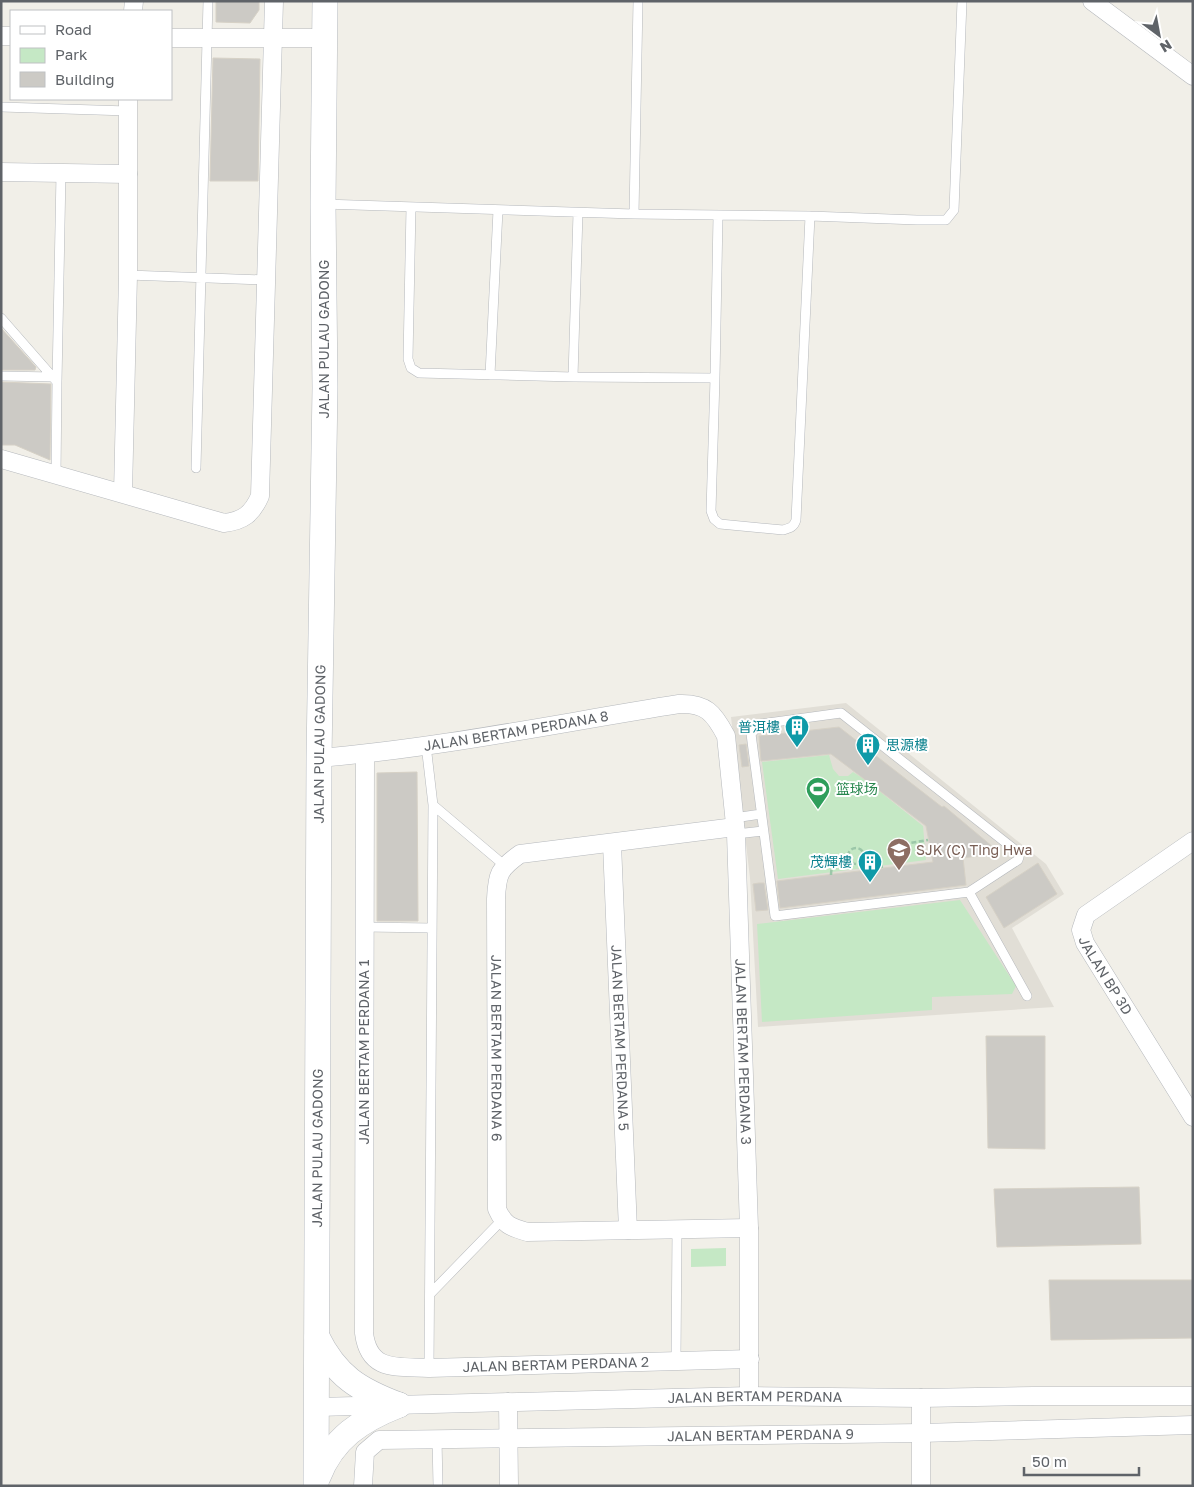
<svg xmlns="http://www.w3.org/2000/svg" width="1194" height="1487" viewBox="0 0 1194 1487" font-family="'Golos Text','Noto Sans SC',sans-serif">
  <rect width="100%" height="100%" fill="#f1efe8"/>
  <path fill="#e1ded6" d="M846,703L1046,864L1064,894L1012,928L1054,1007L758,1027L750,878L731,717Z"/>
  <path fill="#c5e8c5" d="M829,755L833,769L839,776H848L853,772L864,779L923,826L926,860L778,879L762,762Z
    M960,900L1016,986L1012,994L932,997V1010L762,1022L757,924Z
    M726,1248V1266L691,1267V1249Z"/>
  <path fill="#cccac5" stroke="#d6d1c6" d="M216,1H259V10L250,23L216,22Z
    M213,58L260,59L258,181H210Z
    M1,328L36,367L35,370H1Z
    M1,382L51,384L50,460L15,445H1Z
    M839,727L942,807L944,806L993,847L992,854L963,858L966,885L780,908L777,881L933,862L926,826L831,754L761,761L759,736Z
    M746,744L749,766L742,767L739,745Z
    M417,772L418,921H377V773Z
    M1038,863L1057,894L1004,928L986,897Z
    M759,883H764L768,910L756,911L753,884Z
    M986,1036H1045V1149L988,1148Z
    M1139,1187L1141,1244L997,1247L994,1189Z
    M1049,1280H1193V1338L1051,1340Z"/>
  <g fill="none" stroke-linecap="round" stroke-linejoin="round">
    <defs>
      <path id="lane" d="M1,107L128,111
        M323,204L634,214L810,216L917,220H946L954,210L962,1
        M411,207L408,359L411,368L419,373L573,377L715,378
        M634,214L638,1
        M718,216L715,378L711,511L714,519L720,524L783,530C790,528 794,527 796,520L810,216
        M128,275L266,280
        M1,318L57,382L56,475
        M490,375L498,210
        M1,376L54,377
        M573,377L578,213
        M57,382L61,173
        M196,468L208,1
        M841,713L1019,853V857L1018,860L969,892L775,916L751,734L760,724Z
        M426,745L433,805L429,1368
        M433,805L504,865
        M734,818L761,814
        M736,834L763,831
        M969,892L1027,996
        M365,927L432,928
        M430,1294L502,1220
        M676,1361L677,1229
        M437,1439L438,1486"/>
      <g id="street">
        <path d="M1092,1L1193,76"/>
        <path d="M133,11L134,1"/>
        <path d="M1,36H11"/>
        <path d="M171,38H325"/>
        <path d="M1,172L128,174"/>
        <path d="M1,459L224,523C243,521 252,514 260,496L274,1"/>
        <path d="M123,493L128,275V99"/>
        <path id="s1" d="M365,754L364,1333C369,1373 398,1366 429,1368L750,1359"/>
        <path id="s2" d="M319,758C439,748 559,723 679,704C706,703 714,713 726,736L736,834L749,1228V1396"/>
        <path id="s3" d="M735,827L520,854C499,869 497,874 496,899L497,1209C504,1225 510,1227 527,1232L749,1228"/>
        <path id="s4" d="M1193,841L1086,915L1081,930L1085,943L1193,1117"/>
        <path id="s5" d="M612,844L628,1230"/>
        <path d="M921,1398V1486"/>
        <path d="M508,1402L509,1486"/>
        <path id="s6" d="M317,1407L749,1396L921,1398L1034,1396H1193"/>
        <path id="s7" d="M363,1486L365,1452L379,1440L921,1433L1193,1425"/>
      </g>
      <g id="secondary">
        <path d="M317,1337C336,1376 359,1390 399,1405"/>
        <path d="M318,1477C333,1438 361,1420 399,1405"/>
        <path id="s8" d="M316,1486L319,758L325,388L323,204L325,1"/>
      </g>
    </defs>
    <use href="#lane" stroke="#b5b8bc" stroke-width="10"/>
    <use href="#street" stroke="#b5b8bc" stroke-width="19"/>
    <use href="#secondary" stroke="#b6babf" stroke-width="26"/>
    <path stroke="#9cc7a9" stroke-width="2.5" stroke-dasharray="5 2.5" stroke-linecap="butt" d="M904,844L928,840
      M848 856a8 8 0 1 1 16 0a8 8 0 1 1-16 0Z
      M864,854L875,856L881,864L882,868
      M831,875C831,863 837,858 848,855"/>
    <use href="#lane" stroke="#fff" stroke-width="9"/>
    <use href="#street" stroke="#fff" stroke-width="18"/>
    <use href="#secondary" stroke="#fff" stroke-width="25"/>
  </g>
  <defs>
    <symbol id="building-pin" viewBox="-11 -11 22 30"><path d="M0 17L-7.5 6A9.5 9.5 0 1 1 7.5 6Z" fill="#0f9aa8" stroke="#fff"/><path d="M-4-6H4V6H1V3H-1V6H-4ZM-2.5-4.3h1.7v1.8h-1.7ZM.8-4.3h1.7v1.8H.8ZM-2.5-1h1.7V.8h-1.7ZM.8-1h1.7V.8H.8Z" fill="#fff"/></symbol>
    <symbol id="stadium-pin" viewBox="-11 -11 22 30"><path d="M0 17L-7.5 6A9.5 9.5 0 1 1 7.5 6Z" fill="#2e9e5b" stroke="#fff"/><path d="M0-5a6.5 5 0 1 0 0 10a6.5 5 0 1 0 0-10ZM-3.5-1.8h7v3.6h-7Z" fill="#fff"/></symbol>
    <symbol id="school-pin" viewBox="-11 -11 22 30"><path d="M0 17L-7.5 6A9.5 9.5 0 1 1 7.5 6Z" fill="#8d6e63" stroke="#fff"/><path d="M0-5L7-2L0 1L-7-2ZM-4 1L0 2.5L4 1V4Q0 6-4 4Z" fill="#fff"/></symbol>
  </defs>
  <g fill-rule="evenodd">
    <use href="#building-pin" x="783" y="713" width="28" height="38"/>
    <use href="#building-pin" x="854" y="731" width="28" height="38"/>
    <use href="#stadium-pin" x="804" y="775" width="28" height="38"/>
    <use href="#school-pin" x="885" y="836" width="28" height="38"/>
    <use href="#building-pin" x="856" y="848" width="28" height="38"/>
  </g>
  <g text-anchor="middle" stroke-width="4" stroke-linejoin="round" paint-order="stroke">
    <g font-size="14" fill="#5f6368" stroke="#fff">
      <text transform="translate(324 339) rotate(-90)" y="5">JALAN PULAU GADONG</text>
      <text dy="5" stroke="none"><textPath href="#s2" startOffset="199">JALAN BERTAM PERDANA 8</textPath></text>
      <text dy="5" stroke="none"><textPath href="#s8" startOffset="742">JALAN PULAU GADONG</textPath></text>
      <text dy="5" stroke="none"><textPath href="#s4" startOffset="198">JALAN BP 3D</textPath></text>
      <text dy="5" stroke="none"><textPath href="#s5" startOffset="194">JALAN BERTAM PERDANA 5</textPath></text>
      <text dy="5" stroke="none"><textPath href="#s3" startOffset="420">JALAN BERTAM PERDANA 6</textPath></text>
      <text transform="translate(364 1052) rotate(-90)" y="5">JALAN BERTAM PERDANA 1</text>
      <text dy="5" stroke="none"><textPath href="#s2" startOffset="742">JALAN BERTAM PERDANA 3</textPath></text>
      <text dy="5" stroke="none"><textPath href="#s8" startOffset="338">JALAN PULAU GADONG</textPath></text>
      <text dy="5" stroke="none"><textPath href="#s1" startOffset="790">JALAN BERTAM PERDANA 2</textPath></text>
      <text dy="5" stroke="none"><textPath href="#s6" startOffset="438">JALAN BERTAM PERDANA</textPath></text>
      <text dy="5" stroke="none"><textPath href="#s7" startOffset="434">JALAN BERTAM PERDANA 9</textPath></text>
    </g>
    <g font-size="14" fill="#0d838f" stroke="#fff" text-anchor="end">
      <text x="780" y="732">普洱樓</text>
      <text x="886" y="750" text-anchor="start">思源樓</text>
      <text x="852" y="867">茂輝樓</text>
    </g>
    <g font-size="14" fill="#27864d" stroke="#fff" text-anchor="start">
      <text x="836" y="794">篮球场</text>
    </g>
    <g font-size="14" fill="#785e54" stroke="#fff" text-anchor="start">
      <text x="916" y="855">SJK (C) Ting Hwa</text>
    </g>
  </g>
  <rect width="1194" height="1487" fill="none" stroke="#5f6368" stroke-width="5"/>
  <rect x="10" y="10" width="162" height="90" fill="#ffffff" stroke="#bfc1c3"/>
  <rect x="20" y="26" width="25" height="8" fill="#ffffff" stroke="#bfc1c3"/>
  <text x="55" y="35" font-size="15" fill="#5f6368">Road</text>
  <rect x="20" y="48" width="25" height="15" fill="#c5e8c5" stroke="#bfc1c3"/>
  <text x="55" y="60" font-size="15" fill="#5f6368">Park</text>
  <rect x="20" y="72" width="25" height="15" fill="#cccac5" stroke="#bfc1c3"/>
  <text x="55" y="85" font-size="15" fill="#5f6368">Building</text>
  <g transform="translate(1159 35) rotate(148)" stroke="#ffffff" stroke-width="4" paint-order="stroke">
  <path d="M0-4L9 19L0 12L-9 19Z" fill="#5f6368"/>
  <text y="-8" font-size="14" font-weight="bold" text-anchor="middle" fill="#5f6368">N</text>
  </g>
  <path d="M1024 1467v8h115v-8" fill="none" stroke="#5f6368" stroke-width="2.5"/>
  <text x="1032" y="1467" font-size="15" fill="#5f6368" stroke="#ffffff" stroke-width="4" paint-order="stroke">50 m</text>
</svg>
